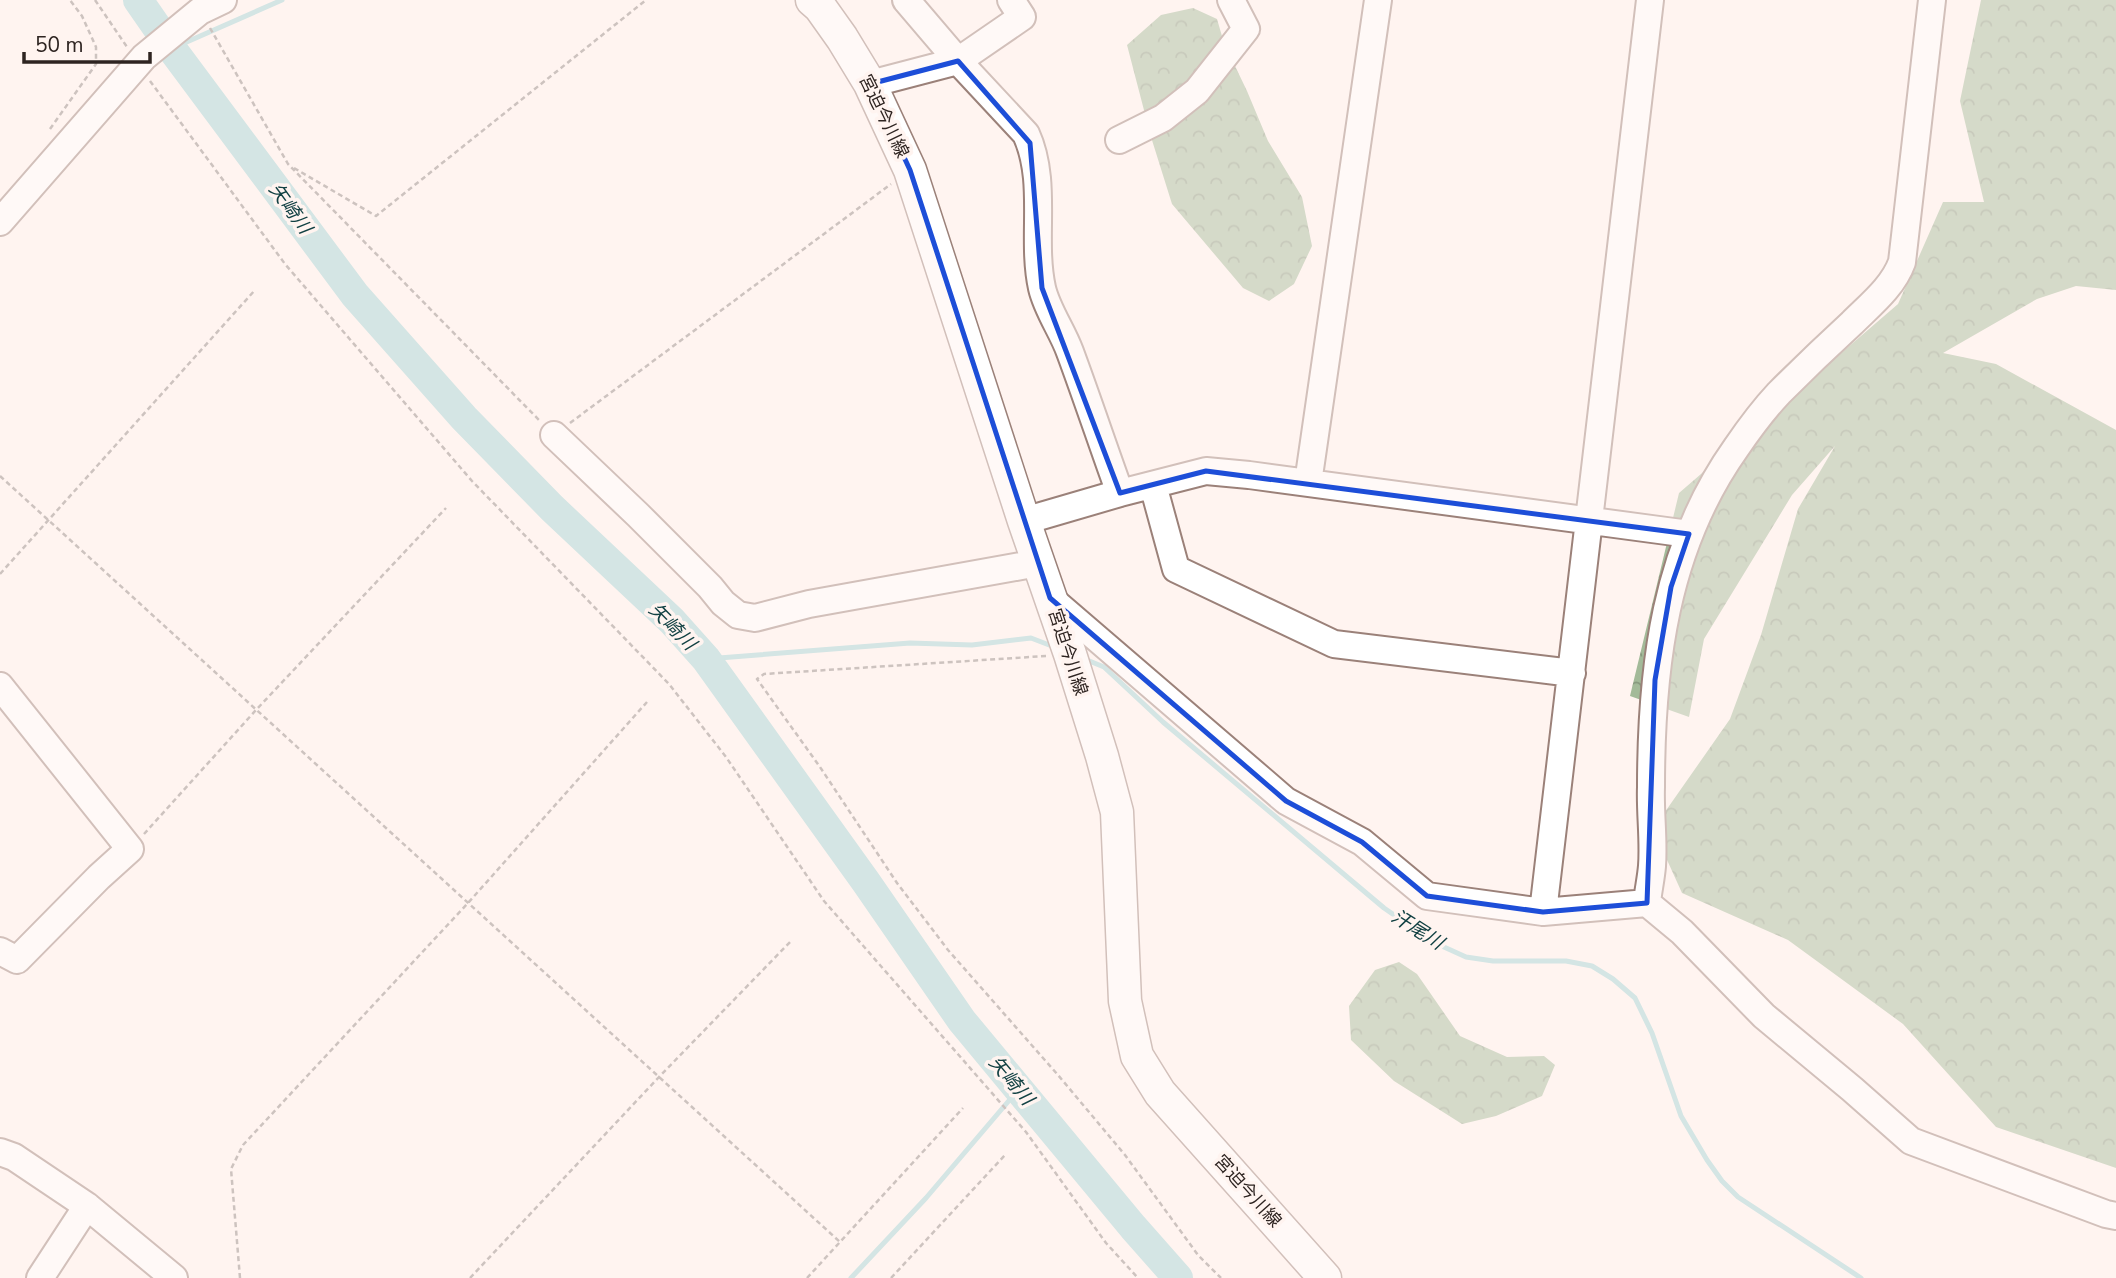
<svg xmlns="http://www.w3.org/2000/svg" width="2116" height="1278" viewBox="0 0 2116 1278" font-family="'Nunito Sans','Noto Sans JP',sans-serif">
  <defs>
    <pattern id="forest-crowns" width="20" height="18" patternUnits="userSpaceOnUse" patternTransform="scale(1.75)"><rect width="20" height="18" fill="#a3ba99"/><path d="M2 6a3 3 0 1 1 6 0M12 15a3 3 0 1 1 6 0" fill="none" stroke="#85977c"/></pattern>
  </defs>
  <rect width="100%" height="100%" fill="#fff4f0"/>
  <path fill="url(#forest-crowns)" d="M1981,0H2116V290L2076,286L2037,299L1943,353L1996,364L2116,430V1168L1996,1127L1903,1024L1788,940L1682,893L1653,829L1730,719L1761,635L1798,509L1835,446L1792,495L1704,639L1689,717L1630,696L1679,493L1898,304L1943,202H1984L1960,101Z
    M1193,8L1217,19L1224,43L1247,91L1268,141L1302,197L1312,246L1294,284L1269,301L1243,288L1172,204L1151,137L1127,45L1161,15Z
    M1399,962L1417,974L1460,1036L1507,1057L1544,1056L1555,1065L1542,1096L1496,1116L1462,1124L1394,1081L1351,1040L1349,1006L1375,970Z"/>
  <g fill="none" stroke-linecap="round" stroke-linejoin="round">
    <path stroke="#9fd2d4" stroke-width="5" d="M173,48L282,0
      M1082,658L1104,667L1163,722L1384,908L1433,942L1466,957L1493,961H1566L1592,966L1613,979L1635,998L1652,1033L1681,1116L1707,1160L1722,1181L1738,1197L1861,1278
      M706,659L910,643L972,645L1031,638L1057,648
      M851,1278L926,1198L1018,1090"/>
    <path stroke="#9fd2d4" stroke-width="30" d="M138,0L172,49L355,295L464,418L552,508L672,621L706,659L866,882L962,1021L1133,1227L1178,1278"/>
    <defs>
      <path id="minor" d="M906,0L958,61L1026,134C1048,182 1031,238 1042,288C1047,310 1062,330 1070,352C1087,398 1103,446 1120,493
        M870,84L958,61L1022,17L1011,0
        M1119,140L1163,118L1197,91L1246,29L1231,0
        M0,222L144,57L200,11L223,0
        M554,435L638,515L710,587L723,603L738,615L755,618L809,604L1038,563
        M1308,483L1378,0
        M1153,485L1176,569L1334,644L1572,673
        M1024,521L1120,493L1206,471L1249,475L1689,534
        M1050,598L1286,801L1362,842L1427,896L1543,912L1647,903L1682,932L1764,1016L1852,1089L1911,1141L2106,1214L2116,1216
        M0,686L130,849L99,877L17,960L0,951
        M1647,903C1648,891 1651,879 1652,866C1654,840 1650,813 1651,787C1651,666 1665,548 1736,448C1749,429 1764,409 1779,393C1803,369 1827,346 1852,323C1870,305 1893,287 1902,262L1932,0
        M1543,912L1650,0
        M0,1152L14,1157L87,1206L174,1278
        M40,1278L87,1206"/>
      <path id="major" d="M812,0L820,7L842,38L870,84L910,170L1024,521L1070,654L1102,756L1117,812L1125,1001L1137,1056L1160,1093L1325,1278"/>
    </defs>
    <use href="#minor" stroke="#9b8179" stroke-width="30"/>
    <use href="#major" stroke="#9b8179" stroke-width="35"/>
    <path stroke="#918783" stroke-width="2.5" stroke-dasharray="5 3.5" stroke-linecap="butt" d="M95,0L127,47
      M210,28L288,164L539,420
      M150,81L285,264L472,481L669,684L726,757L824,901L1026,1132L1106,1243L1138,1278
      M50,129L96,64V47L82,16L70,0
      M294,168L376,216L646,0
      M570,423L891,184
      M0,476L840,1242
      M0,574L255,290
      M1046,656L764,674L757,679L820,767L897,883L948,950L1058,1075L1125,1155L1198,1255L1221,1278
      M144,834L256,710L446,508
      M240,1278L231,1169L243,1145L468,903L647,702
      M470,1278L659,1077L791,941
      M807,1278L963,1108
      M891,1278L1005,1155"/>
    <use href="#minor" stroke="#fff" stroke-width="26"/>
    <use href="#major" stroke="#fff" stroke-width="32"/>
  </g>
  <path d="M0 0H2116V1278H0ZM958,61L1030,143L1042,288L1120,493L1206,471L1689,534L1671,587L1655,680L1647,903L1543,912L1427,896L1362,842L1286,801L1050,598L910,170L870,84Z" fill="#fff4f0" fill-opacity=".55" fill-rule="evenodd"/>
  <path fill="none" stroke="#1d4ed8" stroke-width="5" stroke-linejoin="round" d="M958,61L1030,143L1042,288L1120,493L1206,471L1689,534L1671,587L1655,680L1647,903L1543,912L1427,896L1362,842L1286,801L1050,598L910,170L870,84Z"/>
  <g text-anchor="middle" stroke-width="7" stroke-linejoin="round" paint-order="stroke">
    <g font-size="18" fill="#2e2421" stroke="#fff4f0">
      <text transform="translate(884 116) rotate(64)" y="6">宮迫今川線</text>
      <text transform="translate(1068 652) rotate(72)" y="6">宮迫今川線</text>
      <text transform="translate(1248 1191) rotate(48)" y="6">宮迫今川線</text>
    </g>
    <g font-size="19" font-style="italic" fill="#124143" stroke="#fff4f0">
      <text transform="translate(291 208) rotate(54)" y="7">矢崎川</text>
      <text transform="translate(673 626) rotate(45)" y="7">矢崎川</text>
      <text transform="translate(1418 929) rotate(32)" y="7">汗尾川</text>
      <text transform="translate(1012 1080) rotate(50)" y="7">矢崎川</text>
    </g>
  </g>
  <path d="M24 52v10h126v-10" fill="none" stroke="#2e2421" stroke-width="3.5"/>
  <text x="35" y="52" font-size="21" fill="#2e2421" stroke="#fff4f0" stroke-width="5" paint-order="stroke">50 m</text>
</svg>
